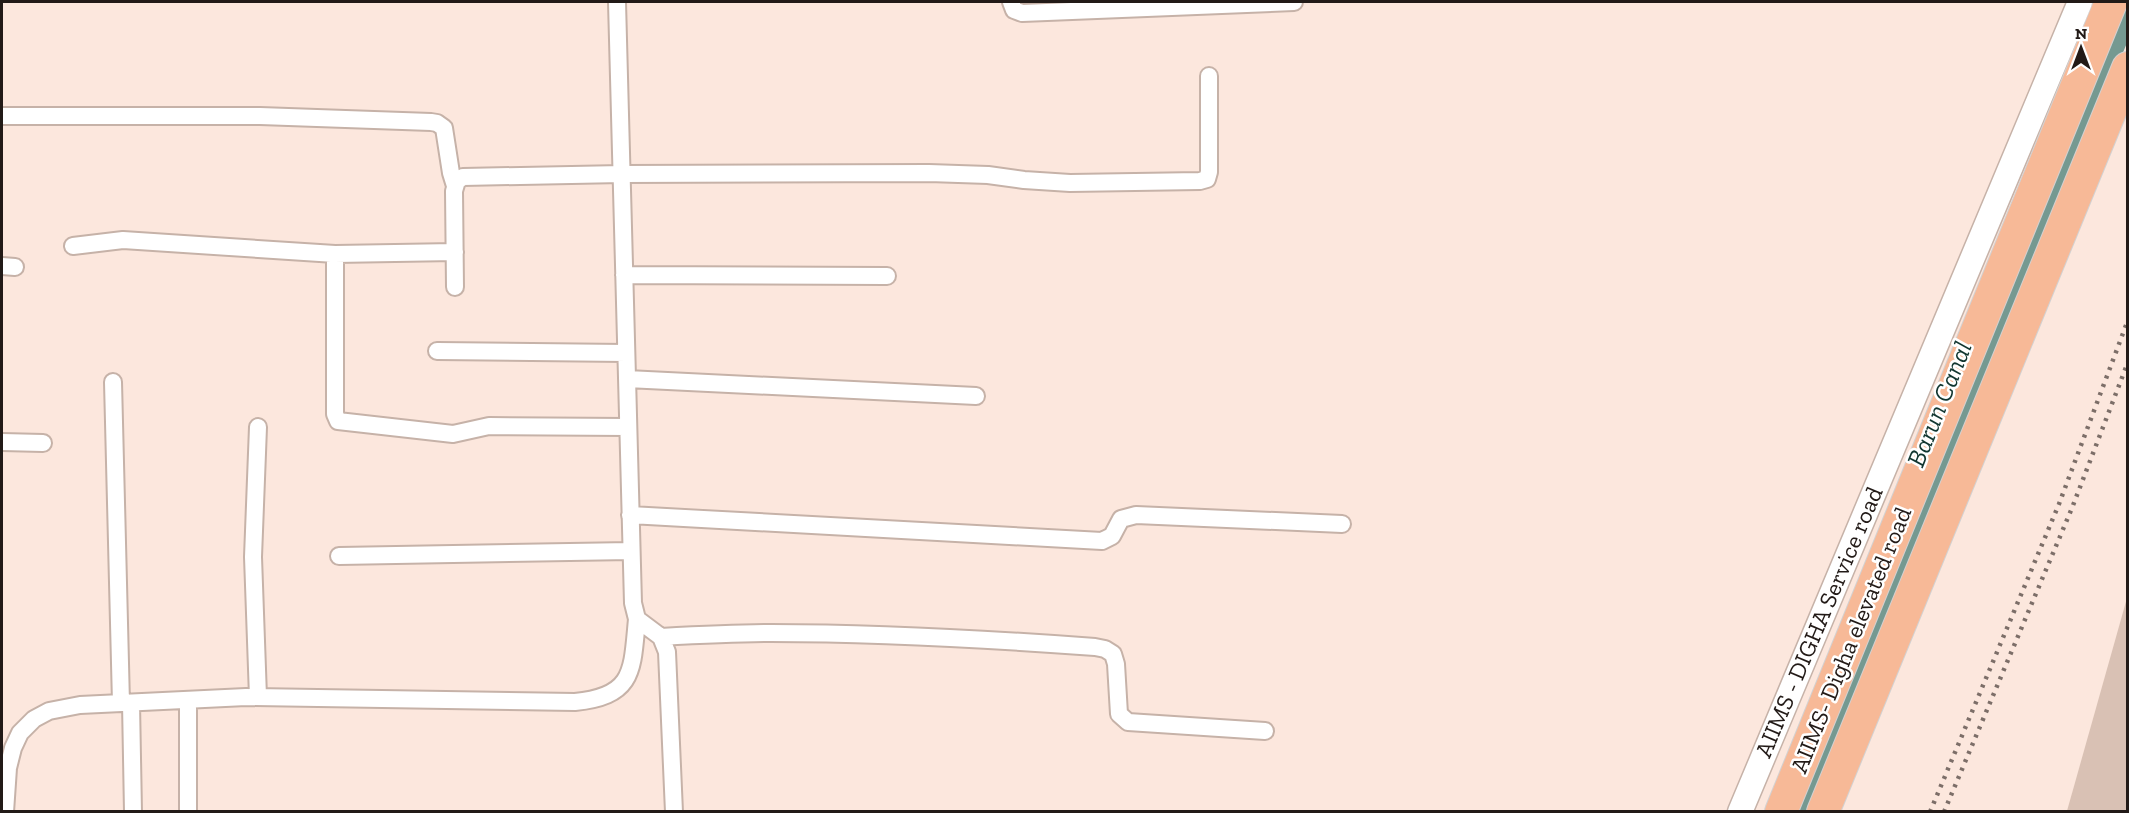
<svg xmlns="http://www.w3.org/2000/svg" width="2129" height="813" viewBox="0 0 2129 813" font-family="'Zilla Slab',serif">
  <rect width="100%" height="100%" fill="#fce7dd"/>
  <path fill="#d9c1b4" d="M2127,598V811H2067Z"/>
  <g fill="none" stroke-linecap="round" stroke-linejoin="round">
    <path stroke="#759991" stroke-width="18" d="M1799,812L2128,17"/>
    <defs>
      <path id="street" d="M617,2L633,603L637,619L661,637L667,652L674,812
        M1011,2L1014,10L1022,13L1294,2
        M2,116H260L431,122L437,123L444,128L451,173L455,186
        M73,246L123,240L335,254L455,252
        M335,254V414L338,421L453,434L489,426L628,427
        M2,266L15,267
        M624,275L887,276
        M455,287L454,191L457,181L463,177L622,174L929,173L988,175L1024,180L1070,183L1200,181L1207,179L1209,172V76
        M437,351L626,353
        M627,379L976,396
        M113,382L121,703
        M258,427L253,557L258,697
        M2,442L43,443
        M630,515L1102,541L1112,536L1121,519L1136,515L1342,524
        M339,556L631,551
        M661,637C697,635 734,633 771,633C879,633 987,639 1095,647L1105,649L1113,654L1116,664L1119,714L1128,722L1265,731
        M131,703L133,812
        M5,812L8,768L13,748L20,733L34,719L49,711L80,705L246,697L575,702C635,696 632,670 637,619
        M188,812V700"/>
      <path id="secondary" d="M1740,812L2080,2"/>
      <path id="highway" d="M1781,812L2111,2
        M1823,812L2128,68"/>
    </defs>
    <use href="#street" stroke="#c6b2a8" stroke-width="20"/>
    <use href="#secondary" stroke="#c6b2a8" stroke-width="27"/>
    <use href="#highway" stroke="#d3d1d1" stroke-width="34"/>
    <use href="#street" stroke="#fff" stroke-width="16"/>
    <use href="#secondary" stroke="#fff" stroke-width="24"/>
    <use href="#highway" stroke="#f7b997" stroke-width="32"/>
    <path stroke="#7c6e68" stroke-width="4.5" stroke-dasharray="3 6" stroke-linecap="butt" d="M1930,812L2059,504L2128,320
      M1944,812L2072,508L2128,362"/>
  </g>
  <g text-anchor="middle" stroke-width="5" stroke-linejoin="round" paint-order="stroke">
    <g font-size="24" fill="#221a17" stroke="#fff">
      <text transform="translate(1819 622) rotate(-67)" y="8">AIIMS - DIGHA Service road</text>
      <text transform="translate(1851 640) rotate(-68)" y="8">AIIMS- Digha elevated road</text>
    </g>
    <g font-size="26" font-style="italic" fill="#123630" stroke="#fff">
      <text transform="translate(1939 404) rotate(-68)" y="9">Barun Canal</text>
    </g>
  </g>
  <rect width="2129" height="813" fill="none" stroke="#221a17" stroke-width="6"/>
  <g transform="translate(2081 48)" stroke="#ffffff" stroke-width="4.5" paint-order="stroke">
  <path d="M0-4.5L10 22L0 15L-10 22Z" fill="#221a17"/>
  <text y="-9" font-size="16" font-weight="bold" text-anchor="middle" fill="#221a17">N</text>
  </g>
</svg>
